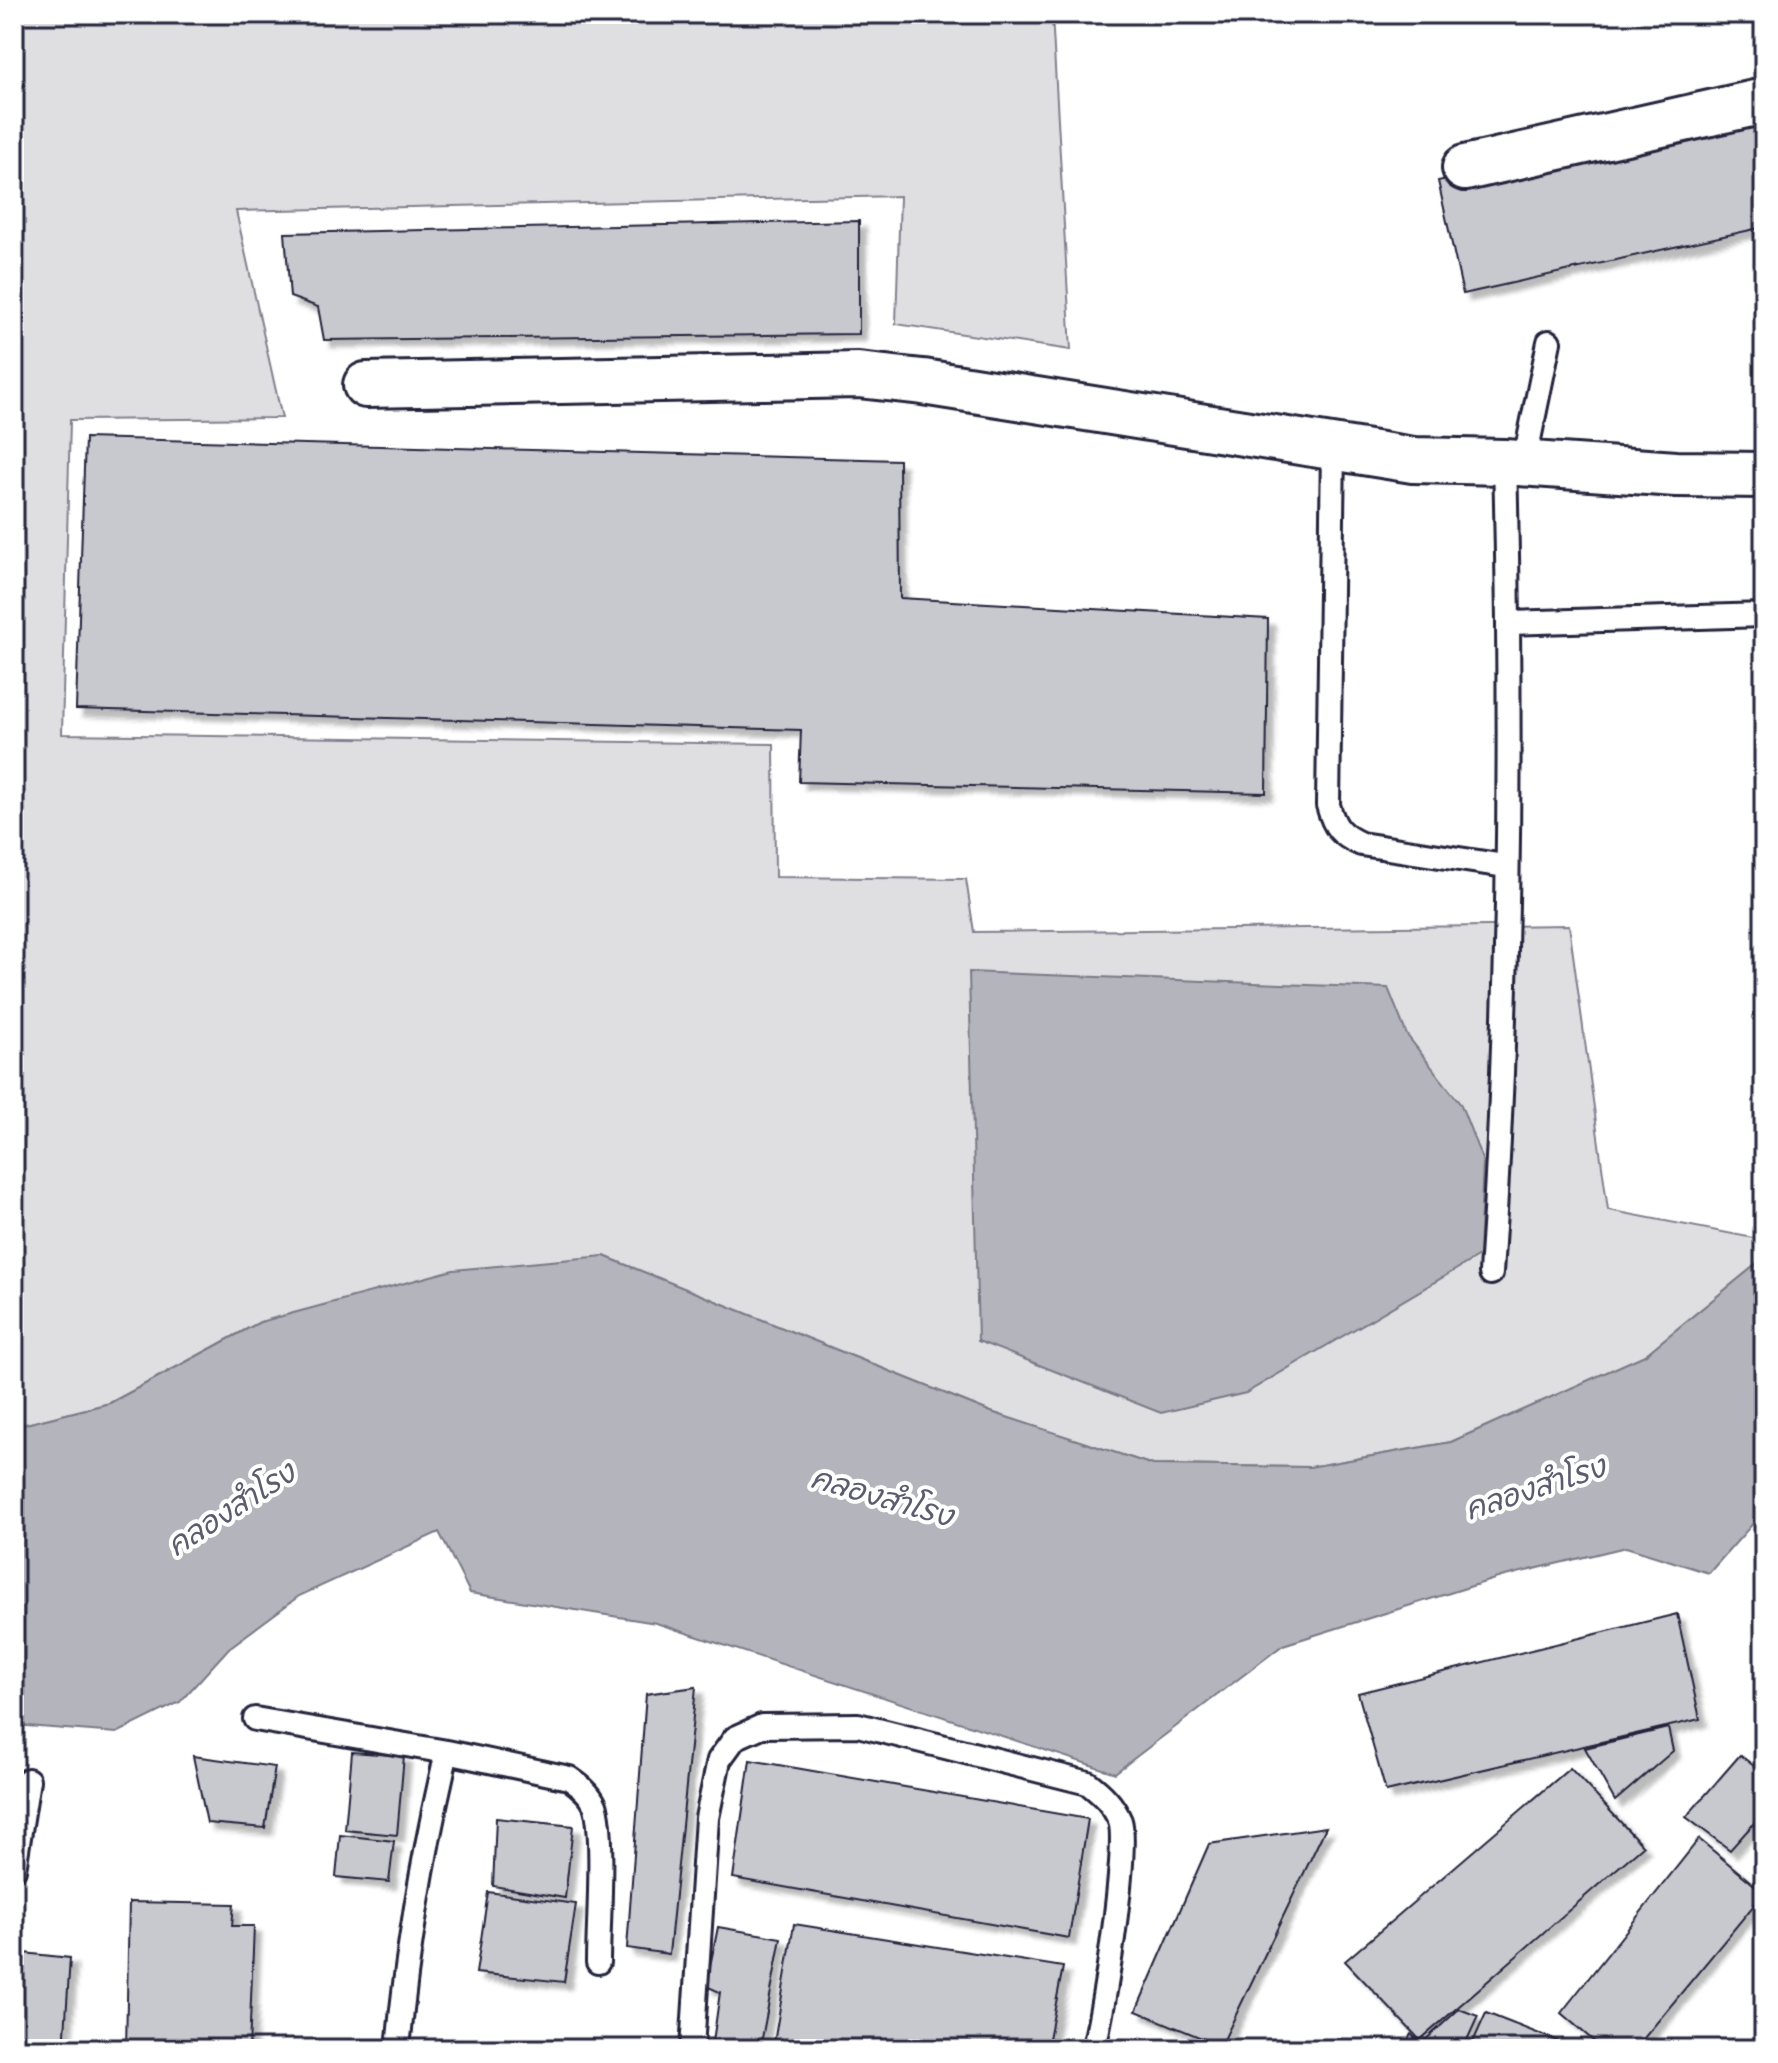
<svg xmlns="http://www.w3.org/2000/svg" width="1778" height="2063" viewBox="0 0 1778 2063" font-family="'Patrick Hand','Playpen Sans Thai',sans-serif">
  <defs>
    <filter id="shadow"><feDropShadow dx="7" dy="7" stdDeviation="2" flood-color="#0004"/></filter>
  </defs>
  <rect width="100%" height="100%" fill="#fff"/>
  <filter id="ink" filterUnits="userSpaceOnUse"><feTurbulence type="fractalNoise" baseFrequency=".0125" numOctaves="2"/><feDisplacementMap in="SourceGraphic" scale="16" xChannelSelector="R" yChannelSelector="G"/><feConvolveMatrix kernelMatrix="1 2 1 2 8 2 1 2 1" color-interpolation-filters="sRGB"/></filter>
  <g filter="url(#ink)">
    <path fill="#dfdfe2" stroke="#80808e" stroke-width="2" d="M14,14H1052L1071,350L896,324L900,196L236,211L282,418L70,420L62,734L774,744L775,877L966,879L974,932L1569,925L1608,1210L1764,1240V1258L1645,1355L1451,1442L1310,1467L1153,1465L991,1412L604,1256L260,1322L110,1403L14,1427Z"/>
    <path fill="#b4b4bc" stroke="#7a7a88" stroke-width="2" d="M969,972L1388,988L1407,1035L1461,1105L1483,1162L1479,1256L1246,1393L1161,1413L978,1341Z
      M604,1256L991,1412L1153,1465L1310,1467L1451,1442L1645,1355L1764,1258V1511L1709,1573L1626,1547L1501,1577L1283,1645L1115,1773L656,1623L470,1593L439,1532L299,1596L229,1648L180,1702L117,1733L14,1725V1427L110,1403L260,1322L453,1270Z"/>
    <path fill="#c8c8cf" stroke="#22223b" stroke-width="2" filter="url(#shadow)" d="M1764,109V227L1463,294L1438,181Z
      M859,221V334L324,340L318,307L290,297L285,233Z
      M85,438L899,460L900,598L1268,619L1266,793L799,782L801,730L76,709Z
      M1677,1614L1700,1719L1386,1792L1358,1693Z
      M696,1687L669,1954L627,1948L646,1694Z
      M1668,1728L1673,1751L1615,1801L1585,1748Z
      M352,1752L404,1756L397,1835L345,1830Z
      M1740,1755L1764,1774V1812L1730,1850L1686,1817Z
      M193,1756L275,1767L265,1828L207,1823Z
      M750,1760L1088,1819L1069,1938L733,1878Z
      M1570,1768L1643,1846L1420,2040L1345,1961Z
      M496,1818L573,1826L565,1898L493,1886Z
      M1326,1827L1221,2046L1136,2011L1209,1844Z
      M340,1835L394,1841L389,1882L336,1877Z
      M1699,1839L1764,1893L1635,2049H1603L1561,2013Z
      M488,1892L576,1904L564,1982L476,1973Z
      M129,1902L234,1904L232,1926H254L249,2049H126Z
      M794,1924L1063,1967L1047,2049H773Z
      M718,1927L781,1938L760,2049H712L720,1992L706,1986Z
      M14,1952L70,1958L64,2049H14Z
      M1459,2009L1478,2016L1463,2049H1402L1411,2034L1421,2044Z
      M1486,2013L1578,2049H1470Z"/>
    <g fill="none" stroke-linecap="round" stroke-linejoin="round">
      <defs>
        <path id="lane" d="M1333,448L1328,805C1334,827 1340,835 1361,844L1505,866
          M1524,464L1549,342
          M1509,623L1764,615
          M1491,1273C1510,1003 1512,732 1505,462
          M255,1719L447,1752
          M14,1869L28,1780
          M398,2049C407,1949 424,1850 447,1752L569,1778C579,1785 590,1793 595,1805C605,1830 598,1930 598,1962
          M692,2049L707,1818L719,1760L735,1738L762,1726L858,1725L1088,1783C1102,1794 1113,1804 1120,1821C1129,1846 1103,2019 1093,2049"/>
        <path id="street" d="M1465,168L1764,101
          M366,385L858,375L923,382L1413,460L1505,462L1676,474L1764,475"/>
      </defs>
      <use href="#lane" stroke="#22223b" stroke-width="28"/>
      <use href="#street" stroke="#22223b" stroke-width="50"/>
      <use href="#lane" stroke="#fff" stroke-width="22"/>
      <use href="#street" stroke="#fff" stroke-width="44"/>
    </g>
  </g>
  <g text-anchor="middle" stroke-width="8" stroke-linejoin="round" paint-order="stroke">
    <g font-size="30" font-style="italic" fill="#5c5c6f" stroke="#fff">
      <text transform="translate(1535 1488) rotate(-18)" y="10">คลองสำโรง</text>
      <text transform="translate(882 1497) rotate(16)" y="10">คลองสำโรง</text>
      <text transform="translate(231 1509) rotate(-33)" y="10">คลองสำโรง</text>
    </g>
  </g>
  <rect width="1778" height="2063" fill="none" stroke="#fff" stroke-width="48"/>
  <rect x="24" y="24" width="1730" height="2015" fill="none" stroke="#22223b" stroke-width="3" filter="url(#ink)"/>
</svg>
